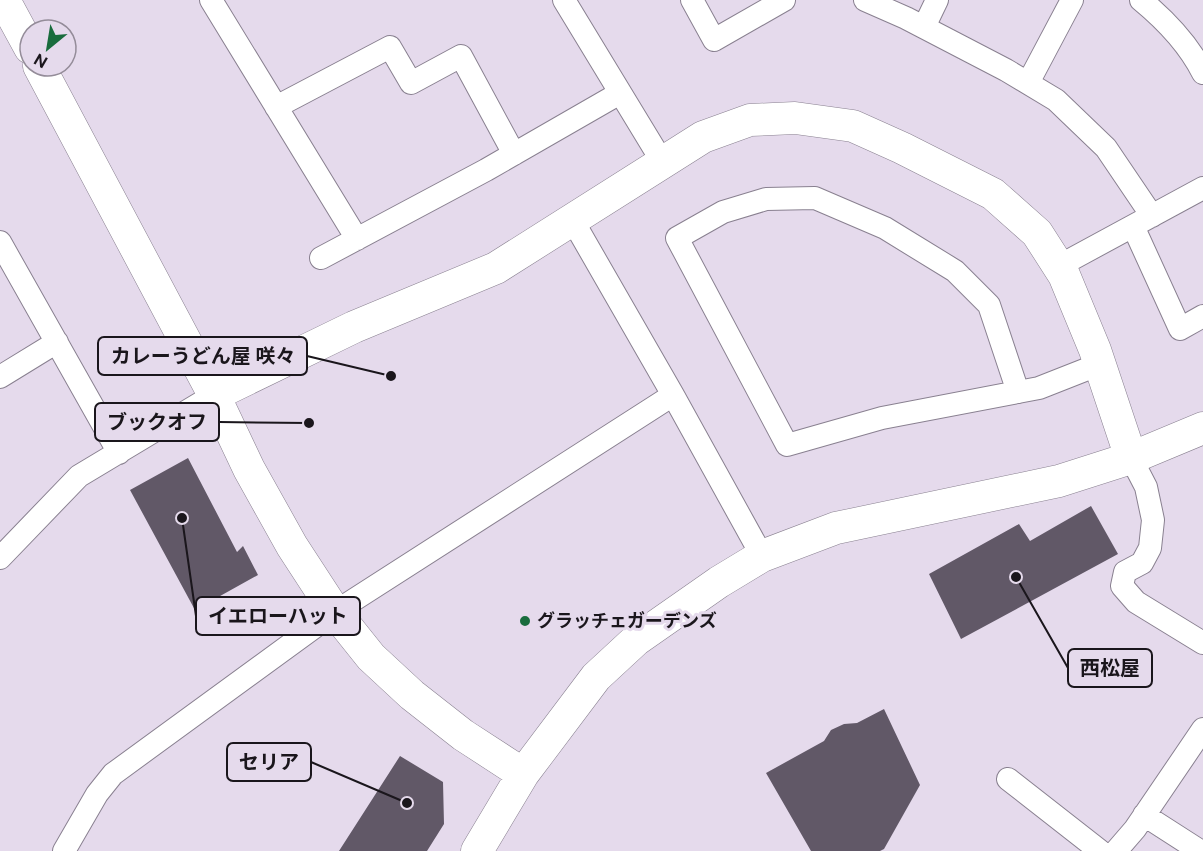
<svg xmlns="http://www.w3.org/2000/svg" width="1203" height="851" viewBox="0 0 1203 851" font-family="'Public Sans','Noto Sans JP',sans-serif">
  <rect width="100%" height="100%" fill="#e5daec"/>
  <path fill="#615867" d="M188,458L237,552L243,546L258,575L195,610L130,490Z
    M1091,506L1118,554L961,639L929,574L1019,524L1030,541Z
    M884,709L920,785L884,849L880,851H811L766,773L824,741L831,730L844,724L857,723Z
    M400,756L443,782L444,824L427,851H339Z"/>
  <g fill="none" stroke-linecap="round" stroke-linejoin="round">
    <defs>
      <path id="street" d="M211,0L357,239
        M564,0L663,163
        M692,0L714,40L784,0
        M865,0L906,18L1006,70L1056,100L1106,148L1152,216
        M1141,0C1164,19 1189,45 1203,73
        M924,27L937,0
        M1028,83L1072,0
        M276,107L390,47L411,83L461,56L514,154
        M573,221L673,395L762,556
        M1133,226L1180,329L1203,316
        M0,242L119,453
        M321,258L486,170L620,93
        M1059,266L1203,188
        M0,377L57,342
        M1018,392L989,305L955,271L885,228L815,198L766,199L723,212L677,238L787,445L882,418L1039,388L1100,364
        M1131,458L1146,487L1153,520L1150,548L1142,563L1125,572L1122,586L1136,602L1203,643
        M0,558L79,476L214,395
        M1008,779L1100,851
        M1144,815L1200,851
        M64,851L97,794L113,774L335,612L673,395
        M1116,851L1135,829L1203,729"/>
      <path id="secondary" d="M4,0L30,48
        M39,66L214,395L249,469L292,546L335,612L371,657L412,695L463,735L523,774
        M214,395L354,327L496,268L703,137L750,120L795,118L853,126L902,148L993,194L1037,233L1064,275L1095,350L1131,458
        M477,851L523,774L596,677L636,640L719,582L762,556L836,528L1059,481L1131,458L1203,428"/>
    </defs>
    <use href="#street" stroke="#898090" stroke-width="24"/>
    <use href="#secondary" stroke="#898090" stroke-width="33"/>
    <use href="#street" stroke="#fff" stroke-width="22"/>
    <use href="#secondary" stroke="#fff" stroke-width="32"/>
  </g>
  <circle fill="#196c3d" stroke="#e5daec" stroke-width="2" cx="525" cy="621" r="6"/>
  <g text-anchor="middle" stroke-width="6" stroke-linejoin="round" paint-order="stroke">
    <g font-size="18" font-weight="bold" fill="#1a161c" stroke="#e5daec" text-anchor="start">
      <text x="537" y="627">グラッチェガーデンズ</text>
    </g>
  </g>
  <path fill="none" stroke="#1a161c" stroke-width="2" d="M391 376L307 356M309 423L219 422M182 518L196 616M1016 577L1068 668M407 803L311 762"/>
  <g fill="#1a161c" stroke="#e5daec" stroke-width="2">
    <circle cx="391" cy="376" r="6"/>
    <circle cx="309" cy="423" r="6"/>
    <circle cx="182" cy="518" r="6"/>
    <circle cx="1016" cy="577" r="6"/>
    <circle cx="407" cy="803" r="6"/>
  </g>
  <g fill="#e5daec" stroke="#1a161c" stroke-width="2">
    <rect x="98" y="337" width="209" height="38" rx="6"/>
    <rect x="95" y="403" width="124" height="38" rx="6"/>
    <rect x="196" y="597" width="164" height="38" rx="6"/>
    <rect x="1068" y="649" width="84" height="38" rx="6"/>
    <rect x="227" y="743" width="84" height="38" rx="6"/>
  </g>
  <g font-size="20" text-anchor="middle" font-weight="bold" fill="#1a161c">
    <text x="203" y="363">カレーうどん屋 咲々</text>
    <text x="157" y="429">ブックオフ</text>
    <text x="278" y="623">イエローハット</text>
    <text x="1110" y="675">西松屋</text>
    <text x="269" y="769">セリア</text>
  </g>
  <g transform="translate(48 48) rotate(210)"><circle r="28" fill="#e5daec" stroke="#948c99" stroke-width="1.5"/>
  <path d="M0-4.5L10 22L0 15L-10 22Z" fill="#196c3d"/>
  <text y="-9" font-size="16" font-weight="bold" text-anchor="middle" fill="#1a161c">N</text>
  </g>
</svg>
